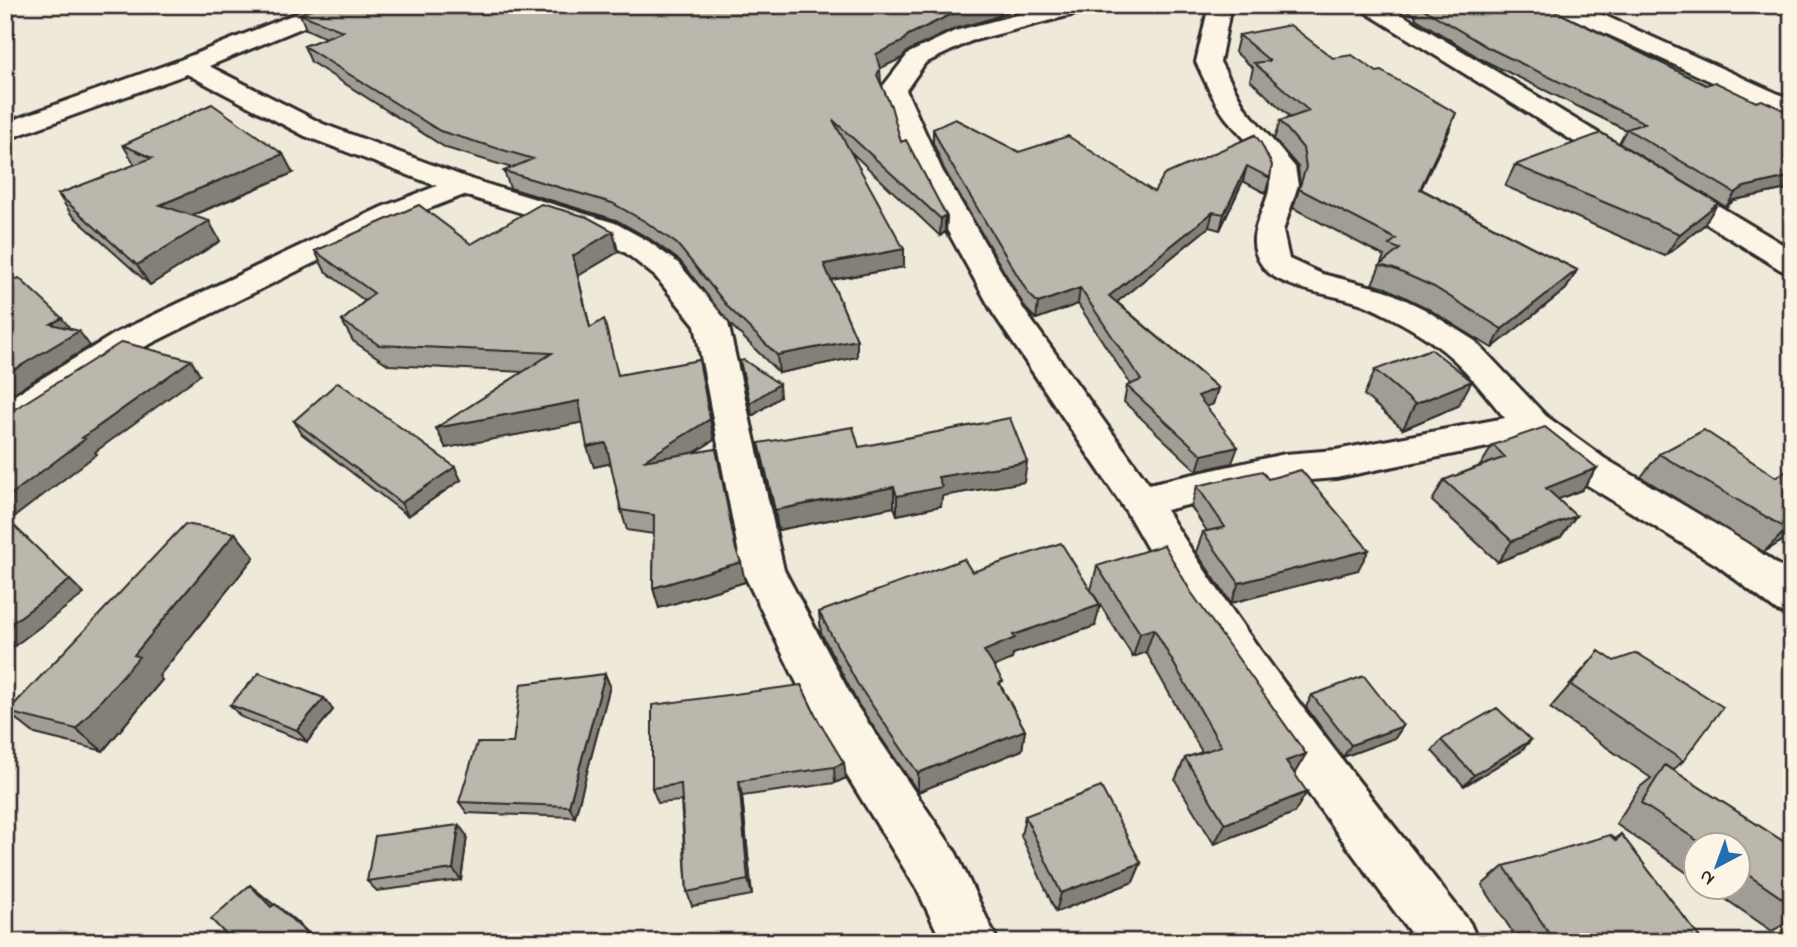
<svg xmlns="http://www.w3.org/2000/svg" width="1797" height="947" viewBox="0 0 1797 947" font-family="'Indie Flower',sans-serif">
  <rect width="100%" height="100%" fill="#efe9da"/>
  <filter id="ink" filterUnits="userSpaceOnUse"><feTurbulence type="fractalNoise" baseFrequency=".0143" numOctaves="2"/><feDisplacementMap in="SourceGraphic" scale="14" xChannelSelector="R" yChannelSelector="G"/><feConvolveMatrix kernelMatrix="1 2 1 2 8 2 1 2 1" color-interpolation-filters="sRGB"/></filter>
  <g filter="url(#ink)">
    <g fill="none" stroke-linecap="round" stroke-linejoin="round">
      <defs>
        <path id="minor" d="M317,5H348L345,10L209,66L323,124L473,180L615,223L648,241L678,263L723,316L728,323L784,570L856,705L956,853L998,942H942L918,891L822,735L742,570L695,325L656,277L626,253L593,235L464,195L402,219L140,349L18,427L5,431V401L116,333L382,207L437,186L305,136L187,74L5,140V123L180,60Z
          M1055,5H1093L1090,10L971,41L925,63L906,90L942,170L1024,310L1149,484L1285,454L1336,450L1505,418C1488,398 1471,375 1452,358C1428,336 1394,318 1365,305C1338,294 1284,291 1265,269C1233,231 1282,201 1267,168C1260,153 1238,132 1226,118C1214,102 1205,81 1196,62L1209,5H1231L1220,62L1245,108L1295,167L1298,185L1283,231L1289,259L1322,274L1385,290L1424,309L1475,341L1546,416L1604,458L1747,543L1792,575V616L1777,611L1717,565L1576,478L1527,439L1336,478L1285,482L1166,510C1256,655 1364,788 1470,923L1478,942H1417L1303,786L1185,614L1126,511L993,313L914,170L880,90L909,53L955,31Z
          M1359,5H1386L1792,250V272L1781,270L1362,10Z"/>
        <path id="tertiary" d="M1551,5H1581L1792,100V118L1554,10Z"/>
      </defs>
      <use href="#minor" stroke="#2b2b2b" stroke-width="6"/>
      <use href="#tertiary" stroke="#2b2b2b" stroke-width="6"/>
      <use href="#minor" fill="#fcf5e5" fill-rule="evenodd"/>
      <use href="#tertiary" fill="#fcf5e5" fill-rule="evenodd"/>
    </g>
    <path fill="#a29d94" stroke="#2b2b2b" stroke-width="2" d="M321,5H1024L990,19L954,29L908,51L902,58L880,68L881,83L901,142L947,217L946,234L945,232L940,236L851,152L904,267L831,280L857,340V357L779,373L731,325L680,261L650,239L616,220L510,188L504,171L512,168L446,148L311,62L304,46L326,38L306,29L300,14Z
      M1395,5H1543L1706,85L1792,114V191L1787,189L1734,200L1726,207L1619,143L1626,130L1481,59L1415,18L1416,16Z
      M1239,35L1333,58L1449,131L1421,189L1577,270L1566,289L1492,348L1425,307L1386,288L1372,284L1384,256L1293,208L1300,186L1298,167L1274,139L1280,121L1290,117L1250,80L1253,68L1235,52Z
      M933,129L1019,152L1154,192L1255,135L1270,178L1265,193L1243,181L1220,230L1209,227L1117,302L1218,388L1213,404L1206,407L1232,463L1197,471L1124,402L1127,386L1131,385L1078,304L1036,319L1026,309L944,169L933,143Z
      M123,145L293,173L192,216L220,241L150,285L71,214L58,194L135,165Z
      M1515,165L1704,225L1665,256L1505,186Z
      M613,231L618,252L578,276L590,328L618,375L714,440L694,453L736,550L745,582L659,608L653,588L654,534L627,530L621,510L611,463L594,467L583,422L446,448L436,428L523,372L389,365L353,341L342,321L365,301L325,271L315,251L471,244Z
      M740,361L780,397L752,416L742,374Z
      M1375,370L1458,406L1403,429L1364,395Z
      M294,421L461,480L408,516L302,434Z
      M759,443L859,447L1024,482L942,496L941,506L897,515L894,507L778,530L762,462Z
      M1493,445L1597,468L1582,490L1558,499L1561,537L1498,562L1432,501L1444,480L1480,466Z
      M1659,454L1776,477L1792,468V535L1764,552L1641,477Z
      M1268,479L1358,570L1231,603L1196,552L1203,532L1207,531L1191,507L1197,486Z
      M235,533L254,557L159,676L162,680L103,751L35,734L7,712Z
      M1097,566L1294,773V813L1214,844L1175,780L1185,758L1202,752L1146,652L1133,657L1091,590Z
      M972,572L1095,626L1013,654L1012,659L994,666L1002,688L1025,730L1022,750L918,792L858,704L821,633L819,612Z
      M1599,651L1683,761L1673,770L1792,847V920L1772,931L1708,887H1738V845H1696V879L1616,824L1640,787L1651,778L1550,708Z
      M605,674L610,686L575,817L467,813L459,802L513,743Z
      M801,685L846,778L835,783L742,796L752,895L692,906L687,892L681,801L658,803L652,788Z
      M1312,695L1403,726L1395,738L1343,757L1306,707Z
      M324,698L333,710L307,742L241,717L230,705Z
      M1441,740L1520,752L1464,786L1432,751Z
      M1025,816L1141,863L1133,882L1056,912L1021,836Z
      M1621,834L1703,942H1519L1482,885L1504,866L1614,839Z
      M467,836L461,880L377,891L367,881Z"/>
    <path fill="#848078" stroke="#2b2b2b" stroke-width="2" d="M986,5H1024L990,19L954,29L908,51L902,58L877,70L876,54L908,35L954,13Z
      M1456,113L1449,131L1412,207L1420,189Z
      M283,154L293,173L171,224L160,205Z
      M1247,166L1243,181L1220,230L1224,214Z
      M1792,176V182L1787,189L1734,200L1726,207L1735,193L1744,187Z
      M1718,203L1704,225L1665,256L1680,234Z
      M1213,212L1209,227L1106,311L1109,296Z
      M945,215V232L940,236L941,219Z
      M209,221L220,241L150,285L137,265Z
      M613,231L618,252L578,276L595,349L573,256Z
      M904,249V267L825,281L824,264Z
      M1577,270L1566,289L1492,348L1502,329Z
      M1080,288L1078,304L1036,319L1038,303Z
      M62,318L73,332L51,324Z
      M79,331L90,346L5,398V375Z
      M857,340V357L779,373L777,355Z
      M191,360L200,375L95,452L97,454L9,521L5,518V499L82,438Z
      M1472,381L1458,406L1403,429L1415,404Z
      M779,384L780,397L752,416L750,403Z
      M1218,388L1213,404L1194,412L1198,396Z
      M579,401L585,422L446,448L436,428Z
      M710,419L714,440L648,482L643,461Z
      M606,443L612,463L594,467L587,447Z
      M1238,447L1232,463L1197,471L1202,455Z
      M1027,462L1024,482L942,496L941,506L897,515V496L938,477Z
      M455,467L461,480L408,516L401,503Z
      M1597,468L1582,490L1531,510L1546,488Z
      M894,487V507L778,530L775,510Z
      M1576,516L1561,537L1498,562L1512,541Z
      M1792,526V535L1764,552L1787,529Z
      M235,533L254,557L159,676L162,680L103,751L76,729L134,655Z
      M1369,550L1358,570L1231,603L1239,583Z
      M741,562L745,582L659,608L653,588Z
      M70,580L84,594L5,653V628Z
      M1100,605L1095,626L1013,654L1012,659L982,672L984,651L1013,635Z
      M1154,629L1146,652L1133,657L1140,633Z
      M605,674L610,686L575,817L569,806Z
      M324,698L333,710L307,742L297,730Z
      M1403,726L1395,738L1343,757L1351,745Z
      M1025,730L1022,750L918,792V773Z
      M1531,740L1520,752L1464,786L1474,775Z
      M1306,754L1293,776L1286,761Z
      M844,763L846,778L835,783L834,767Z
      M739,781L742,796L752,895L748,880Z
      M1307,792L1294,813L1214,844L1225,824Z
      M459,825L467,836L461,880L453,869Z
      M1141,863L1133,882L1056,912L1061,893Z
      M250,885L273,904L294,925L271,907Z
      M275,904L297,922L318,942H312Z"/>
    <path fill="#bcb7ac" stroke="#2b2b2b" stroke-width="2" d="M321,5H986L954,13L908,35L902,42L876,54L880,69L877,75L891,106L901,142L906,140L947,217L945,215L941,219L833,120L904,249L824,264L857,340L777,355L729,308L677,244L646,222L612,203L504,171L533,159L440,131L304,46L343,31L300,14Z
      M1422,5H1543L1706,85L1715,82L1756,102L1762,100L1792,114V176L1744,187L1735,193L1627,129L1645,123L1487,47L1419,6Z
      M1290,25L1333,58L1352,55L1377,72L1381,71L1456,113L1420,189L1577,270L1502,329L1434,287L1394,269L1380,265L1400,249L1389,245L1396,239L1299,189L1306,167L1303,148L1280,121L1309,111L1254,63L1270,61L1239,35Z
      M212,104L283,154L160,205L209,221L137,265L58,194L152,158L123,145Z
      M955,119L1019,152L1068,136L1154,192L1164,175L1255,135L1261,143L1272,165L1270,178L1247,166L1224,214L1213,212L1109,296L1218,388L1198,396L1238,447L1202,455L1127,386L1141,380L1080,288L1038,303L1028,293L945,154L933,129Z
      M1601,133L1718,203L1680,234L1515,165Z
      M541,204L587,217L613,231L573,256L590,328L604,319L618,375L699,360L710,419L643,461L716,449L736,550L741,562L653,588L654,515L621,510L606,443L587,447L579,401L436,428L552,353L379,345L342,321L374,293L315,251L419,205L471,244Z
      M19,278L62,318L51,324L79,331L5,375V284Z
      M122,342L191,360L82,438L85,439L5,499V415Z
      M1431,349L1472,381L1415,404L1375,370Z
      M744,360L779,384L750,403L740,361Z
      M338,382L455,467L401,503L294,421Z
      M1010,418L1027,462L938,477L942,487L897,496L894,487L775,510L759,443L853,427L859,447Z
      M1545,427L1597,468L1546,488L1576,516L1512,541L1444,480L1505,457L1493,445Z
      M1704,430L1776,477L1792,468V526L1787,529L1659,454Z
      M1301,470L1369,550L1239,583L1203,532L1225,527L1197,486L1262,471L1268,479Z
      M5,517L70,580L5,628Z
      M185,524L235,533L134,655L139,657L76,729L7,712Z
      M1061,543L1100,605L1013,635L1015,638L984,651L1003,681L999,683L1025,730L918,773L857,683L819,612L964,559L972,572Z
      M1164,545L1191,592L1306,754L1286,761L1307,792L1225,824L1185,758L1221,746L1154,629L1140,633L1097,566Z
      M1599,651L1614,661L1637,653L1723,707L1683,761L1571,685Z
      M259,673L324,698L297,730L230,705Z
      M605,674L569,806L459,802L477,743H513L521,684Z
      M1364,676L1403,726L1351,745L1312,695Z
      M801,685L818,720L844,763L834,767L739,781L748,880L687,892L681,784L652,788V705Z
      M1497,708L1531,740L1474,775L1441,740Z
      M1665,765L1792,847V905L1738,868V845H1704L1641,803Z
      M1101,787L1141,863L1061,893L1025,816Z
      M459,825L453,869L367,881L375,836Z
      M1621,834L1703,942H1555L1504,866L1610,835L1616,841Z
      M250,885L271,907L275,904L314,940L312,942H233L211,919Z"/>
  </g>
  <rect width="1797" height="947" fill="none" stroke="#fcf5e5" stroke-width="28"/>
  <rect x="14" y="14" width="1769" height="919" fill="none" stroke="#2b2b2b" stroke-width="2.5" filter="url(#ink)"/>
  <g transform="translate(1717 866) rotate(221)"><circle r="33" fill="#fcf5e5" stroke="#a8a49b" stroke-width="2"/>
  <path d="M0-5L12 26L0 18L-12 26Z" fill="#1f6fb2"/>
  <text y="-10" font-size="19" font-weight="bold" text-anchor="middle" fill="#2b2b2b">N</text>
  </g>
</svg>
